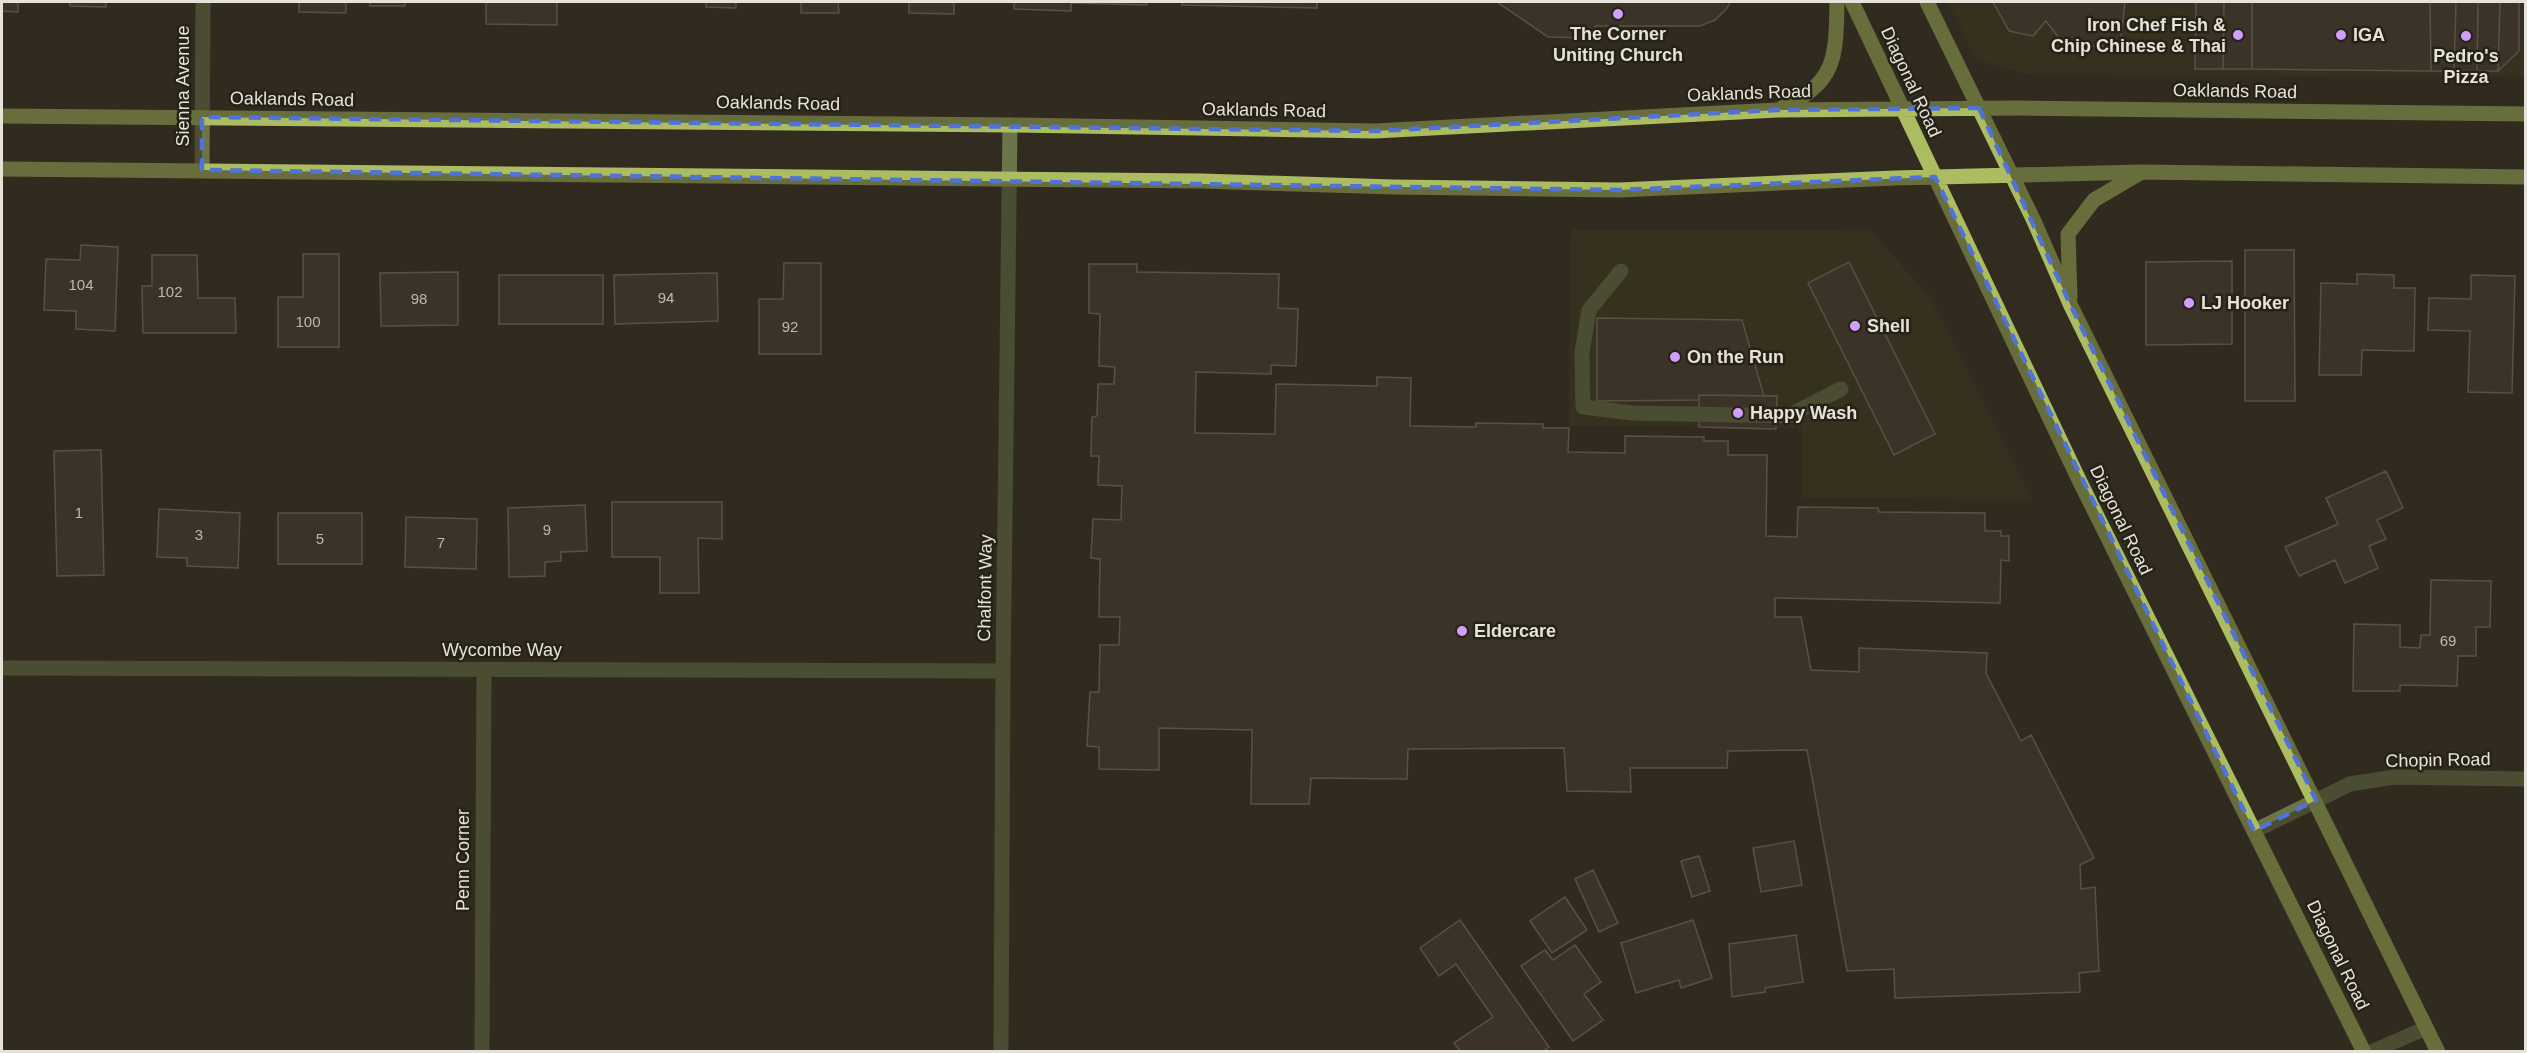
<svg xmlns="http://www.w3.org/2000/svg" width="2527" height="1053" viewBox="0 0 2527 1053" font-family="Arial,sans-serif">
  <rect width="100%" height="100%" fill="#312c1f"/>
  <path fill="#3c3521" d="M1948,2H2525V77L2032,75L1976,60Z
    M1571,229L1871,231L1930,297L2032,500L1802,498V428L1569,426Z"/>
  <path fill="#483c33" stroke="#8a7d72" stroke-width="1.5" d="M2,2H18V12L2,11Z
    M70,2H106V7L70,6Z
    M299,2H346V13L299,12Z
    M370,2H405V6H370Z
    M486,2H557V25L486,24Z
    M687,2H773H736V8L706,7V2Z
    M801,2H838L839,13H801Z
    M909,2H954V14L909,13Z
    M1014,2H1147V5L1071,3V11L1014,9Z
    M1182,2H1317V8L1182,5Z
    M1497,2H1730L1727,8L1715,20L1700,26H1596L1591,38L1548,37Z
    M1993,2H2125L2120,46H2065L2046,21L2033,36L2009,31Z
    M2196,2H2224L2223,69H2195Z
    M2224,2H2252V69H2223Z
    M2252,2H2430L2431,71L2252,69Z
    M2430,2H2456L2454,71H2431Z
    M2456,2H2478L2477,71H2454Z
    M2478,2H2500L2498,71H2477Z
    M2500,2H2519V51L2498,71Z
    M81,245L118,247L115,331L76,329V311L44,310L46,259L80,260Z
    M2245,250H2294L2295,401H2245Z
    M303,254H339V347H278V297H303Z
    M152,255H197L198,298H235L236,333H143L142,286H152Z
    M2232,261V344L2146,345V262Z
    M1849,262L1935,434L1894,455L1808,283Z
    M784,263H821V354H759V299H783Z
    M1089,264H1137V272L1279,274L1278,308L1298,309L1296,366L1271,365V374L1196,372L1195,433L1275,434L1276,384L1377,386V377L1411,378L1410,426L1476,427V423L1543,424V428H1569L1568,452L1625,453V436L1704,437V441H1728V455H1767L1766,536L1797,537L1798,507L1878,508L1879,512L1985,513V531H2001V536H2009V561L2001,560L2000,603L1775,598V617H1801L1811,670L1859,672V648L1987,653L1986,673L2021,741L2031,735L2094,858L2080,865L2081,889L2095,887L2099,971L2079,973L2080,992L1895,998L1894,969L1847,971L1807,750L1728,751L1727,768H1630L1631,792L1567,791L1564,748L1408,749L1407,779L1311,778L1309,804H1251L1252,730L1159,728V770L1099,769V747L1087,746L1090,692H1099L1100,645H1119L1120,617H1099L1100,559L1091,558L1093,519L1121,520L1122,486L1098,485L1099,456H1091L1092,417L1097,416L1098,384H1114L1115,367L1099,366L1100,314L1089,313Z
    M458,272V325L381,326L380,273Z
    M717,273L718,321L615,324L614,275Z
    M2357,274L2394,275V288H2415L2414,351L2362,350L2361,375H2319L2321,283L2357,284Z
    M499,275H603V324H499Z
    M2471,275L2515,276L2512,393L2468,392L2470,331L2428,330L2429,298L2471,299Z
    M1597,318L1742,320L1764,396L1699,395V400L1597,401Z
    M1699,395L1777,396L1776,429L1699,427Z
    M101,450L104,575L57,576L54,451Z
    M2386,471L2403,508L2377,520L2386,539L2369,546L2378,568L2345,583L2335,560L2299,576L2285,547L2338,524L2326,498Z
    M612,502H722V539L698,538L699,593H660V557H612Z
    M585,505L587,551L561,552V561L545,562V576L509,577L508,508Z
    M159,509L240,513L238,568L187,566V558L157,557Z
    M278,513H362V564H278Z
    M406,517L477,519L476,569L405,567Z
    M2431,580L2491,581L2490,627H2476V656H2458L2457,686L2400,685V691H2353L2354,624L2400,625V647L2420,648L2421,635H2430Z
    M1794,841L1802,885L1761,892L1753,848Z
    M1699,856L1710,891L1692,897L1681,861Z
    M1593,870L1618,923L1599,932L1575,879Z
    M1565,897L1587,930L1552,953L1530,921Z
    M1460,920L1549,1047L1542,1052H1461L1454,1043L1493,1017L1456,964L1439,976L1420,948Z
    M1693,920L1712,978L1681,988L1679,980L1636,993L1621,943Z
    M1796,935L1803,982L1765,988V992L1732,997L1729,944Z
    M1575,945L1601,982L1584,994L1603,1020L1573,1041L1521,966L1545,950L1553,960Z"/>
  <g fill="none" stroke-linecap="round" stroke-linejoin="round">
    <path stroke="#6c754a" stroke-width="15" d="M202,170L203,2
      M1621,271L1589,310L1582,353L1583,407L1632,413L1788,416L1841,389
      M2,668L1003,671
      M2254,831L2350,784L2394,777L2526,779
      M482,1052L484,670
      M1001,1052L1003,671L1010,125
      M2371,1052L2426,1028"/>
    <path stroke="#acbc60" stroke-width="15" d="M1852,2L2080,482L2364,1052
      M1927,2L2034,221L2071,306L2438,1052
      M1783,107C1837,83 1836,55 1837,2
      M2,116L1010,125L1375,131L1777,110L2018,108L2526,114
      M2,169L1202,181L1394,187L1619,190L1895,178L2142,172L2526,177
      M2070,297L2068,234L2094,200L2140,173"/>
  </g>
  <path d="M0 0H2527V1053H0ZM1979,108L2071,306L2316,800L2254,831L1935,177L1619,190L202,170V117L1375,131L1777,110Z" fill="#312c1f" fill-opacity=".55" fill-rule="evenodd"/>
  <path fill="none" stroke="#4f73d8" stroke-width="4.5" stroke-dasharray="12 8" stroke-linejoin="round" d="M1979,108L2071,306L2316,800L2254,831L1935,177L1619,190L202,170V117L1375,131L1777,110Z"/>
  <g fill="#d19dfe" stroke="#272216" stroke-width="2">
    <circle cx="1618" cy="14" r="6"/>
    <circle cx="2238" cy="35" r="6"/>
    <circle cx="2341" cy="35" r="6"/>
    <circle cx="2466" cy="36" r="6"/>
    <circle cx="2189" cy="303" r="6"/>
    <circle cx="1855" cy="326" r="6"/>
    <circle cx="1675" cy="357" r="6"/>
    <circle cx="1738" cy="413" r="6"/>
    <circle cx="1462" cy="631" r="6"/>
  </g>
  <g text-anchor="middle" stroke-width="5" stroke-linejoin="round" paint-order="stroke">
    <g font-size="15" fill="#beb8b0">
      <text x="81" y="290">104</text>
      <text x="170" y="297">102</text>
      <text x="666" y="303">94</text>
      <text x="419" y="304">98</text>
      <text x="308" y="327">100</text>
      <text x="790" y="332">92</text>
      <text x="79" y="518">1</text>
      <text x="547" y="535">9</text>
      <text x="199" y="540">3</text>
      <text x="320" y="544">5</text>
      <text x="441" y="548">7</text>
      <text x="2448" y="646">69</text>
    </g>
    <g font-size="18" font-weight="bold" fill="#e5e2da" stroke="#272216" text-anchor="start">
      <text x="2226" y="31" text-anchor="end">Iron Chef Fish &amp;<tspan x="2226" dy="21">Chip Chinese &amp; Thai</tspan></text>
      <text x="1618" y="40" text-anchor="middle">The Corner<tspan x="1618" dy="21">Uniting Church</tspan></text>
      <text x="2353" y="41">IGA</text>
      <text x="2466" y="62" text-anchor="middle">Pedro's<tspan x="2466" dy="21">Pizza</tspan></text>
      <text x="2201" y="309">LJ Hooker</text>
      <text x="1867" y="332">Shell</text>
      <text x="1687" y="363">On the Run</text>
      <text x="1750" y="419">Happy Wash</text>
      <text x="1474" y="637">Eldercare</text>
    </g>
    <g font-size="18" fill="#e5e2da" stroke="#272216">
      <text transform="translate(1911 82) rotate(65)" y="6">Diagonal Road</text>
      <text transform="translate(183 86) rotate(-90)" y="6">Sienna Avenue</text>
      <text transform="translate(2235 91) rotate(1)" y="6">Oaklands Road</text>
      <text transform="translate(1749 93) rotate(-2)" y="6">Oaklands Road</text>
      <text transform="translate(292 99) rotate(1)" y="6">Oaklands Road</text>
      <text transform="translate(778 103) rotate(1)" y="6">Oaklands Road</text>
      <text transform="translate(1264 110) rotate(1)" y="6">Oaklands Road</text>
      <text transform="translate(2121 520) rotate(64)" y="6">Diagonal Road</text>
      <text transform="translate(985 588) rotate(-89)" y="6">Chalfont Way</text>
      <text x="502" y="656">Wycombe Way</text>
      <text transform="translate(2438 760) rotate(-1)" y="6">Chopin Road</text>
      <text transform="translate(463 860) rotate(-90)" y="6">Penn Corner</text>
      <text transform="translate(2338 955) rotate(64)" y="6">Diagonal Road</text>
    </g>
  </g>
  <rect width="2527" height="1053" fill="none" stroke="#e5e2da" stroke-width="6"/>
</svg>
